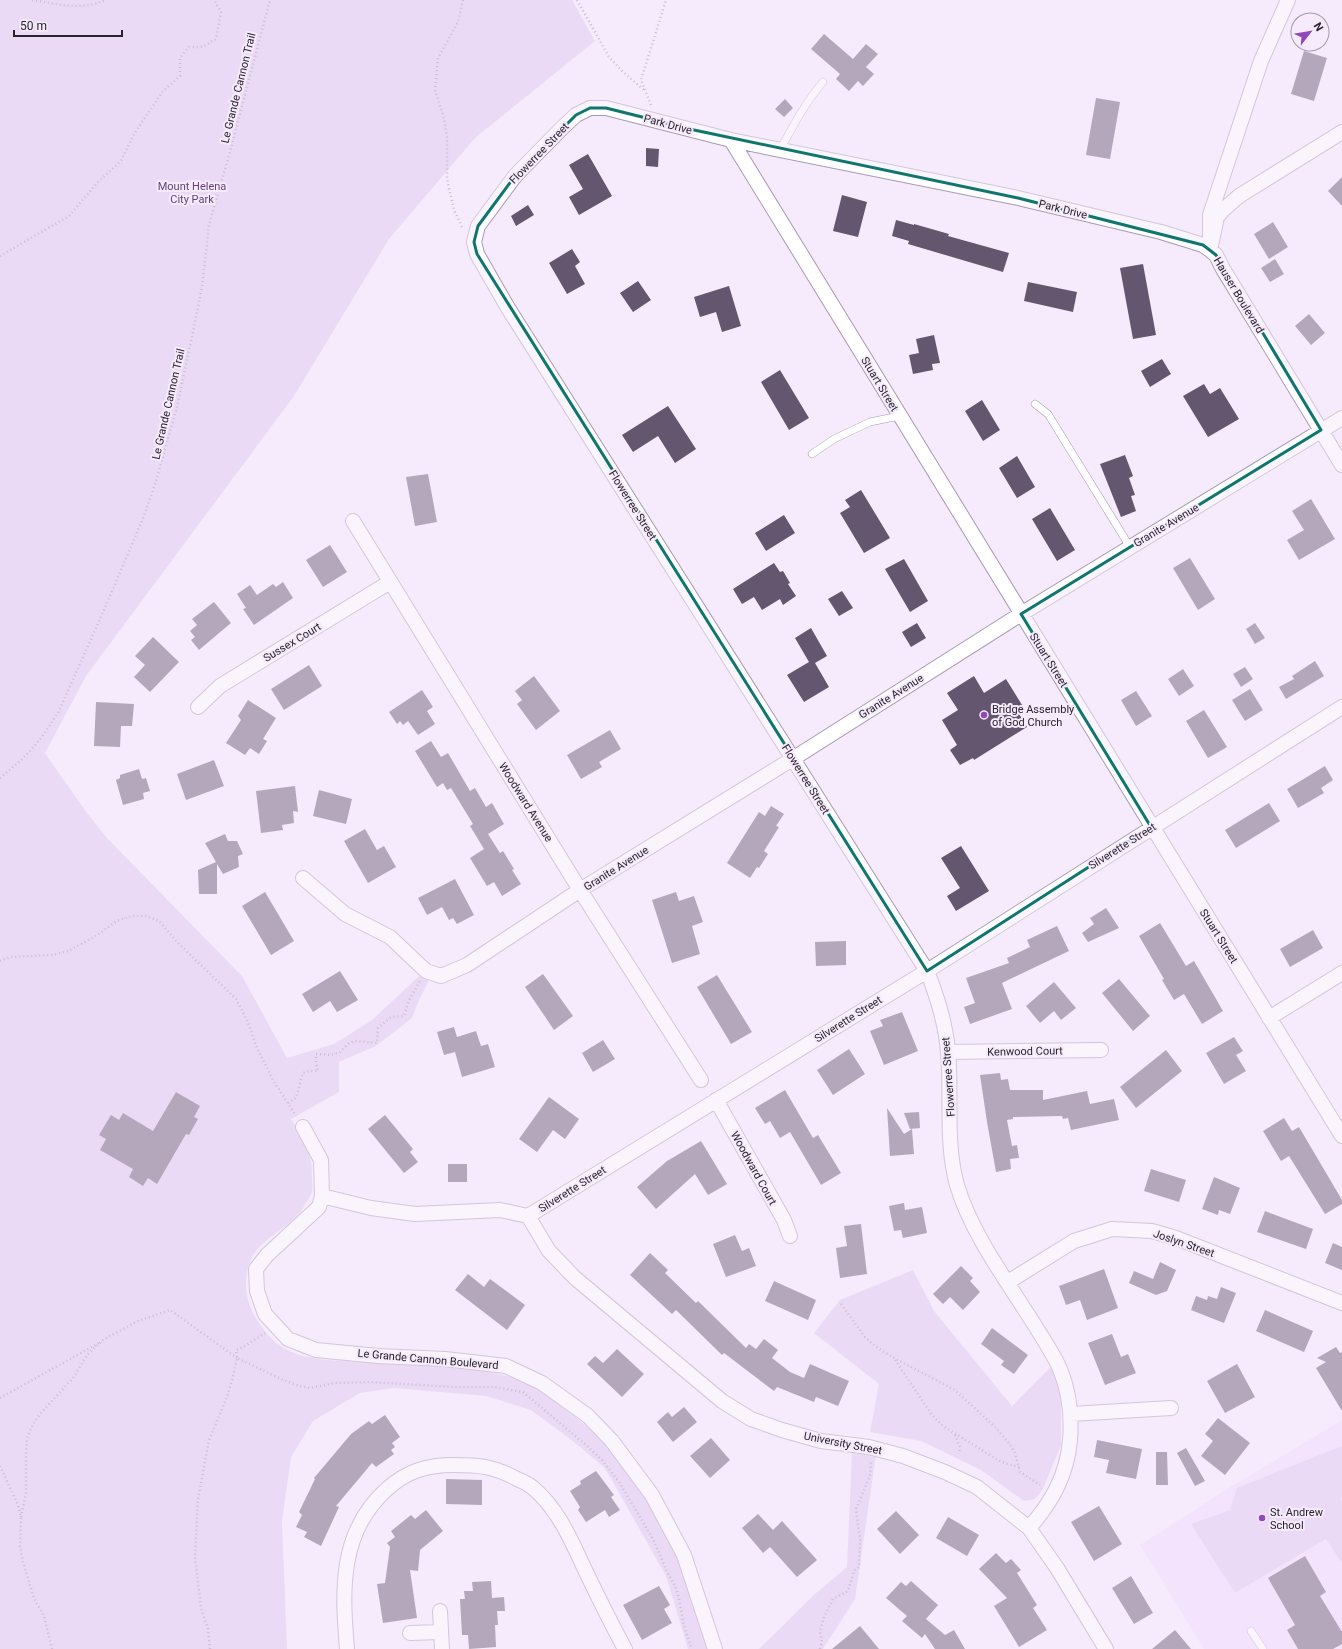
<svg xmlns="http://www.w3.org/2000/svg" width="1342" height="1649" viewBox="0 0 1342 1649" font-family="Roboto,sans-serif">
  <rect width="100%" height="100%" fill="#f5ebfc"/>
  <path fill="#efdafd" d="M1342,1420V1649H1204L1140,1545L1224,1491Z"/>
  <path fill="#dec6ed" d="M0,0H572L595,41L475,138L389,239L294,396L86,676L45,753L84,809L106,837L242,976L287,1058L334,1044L372,1020L419,976L429,980L419,1000L412,1018L376,1046L339,1062V1092L291,1119C298,1131 308,1145 310,1158C312,1164 312,1172 312,1179C312,1183 313,1188 312,1192C311,1195 308,1200 306,1203C287,1238 246,1235 246,1285C246,1304 256,1321 268,1335C290,1361 328,1360 360,1362C408,1365 471,1364 517,1379C534,1384 553,1400 567,1411C590,1428 612,1447 629,1469C667,1521 690,1588 708,1649H688L666,1576L605,1468L574,1442L531,1410L486,1396L394,1388L360,1393L313,1421L291,1457L282,1521L287,1649H0Z
    M913,1270L934,1311L1012,1406L1052,1366L1061,1396V1445L1043,1489L1035,1499L1024,1501L981,1470L921,1441L870,1432L879,1384L814,1333L840,1300Z
    M1342,1446V1497L1340,1498L1342,1501V1563L1326,1539L1235,1593L1191,1524L1230,1510L1237,1488Z
    M852,1452L876,1455L855,1599L823,1649H759L815,1594L847,1567Z"/>
  <path fill="#65566f" d="M824,34L853,59L866,44L878,54L866,67L874,74L863,86L858,81L849,91L836,79L840,74L811,49Z
    M1304,51L1327,58L1314,101L1291,94Z
    M1096,98L1120,102L1110,159L1086,155Z
    M785,99L793,108L784,117L775,109Z
    M646,148L659,149L658,167L646,166Z
    M588,154L612,196L579,215L569,197L583,189L569,165Z
    M1342,177V206L1328,191Z
    M842,195L867,202L858,237L833,231Z
    M528,205L534,215L516,226L511,216Z
    M896,220L914,225V224L949,234L948,236L1009,253L1003,272L908,244L909,241L892,236Z
    M1273,222L1288,247L1269,259L1254,234Z
    M572,249L580,262L575,266L585,284L567,294L549,263Z
    M1275,259L1284,274L1270,282L1261,268Z
    M1143,264L1156,335L1133,339L1120,268Z
    M638,281L651,300L633,312L620,293Z
    M1028,282L1077,292L1073,312L1024,301Z
    M729,286L741,326L722,332L716,312L700,317L694,297Z
    M1309,314L1325,333L1311,345L1295,326Z
    M934,335L940,363L932,364L933,370L913,374L909,355L919,353L916,339Z
    M1162,359L1171,374L1150,387L1141,371Z
    M780,370L809,418L789,430L761,382Z
    M1204,384L1210,394L1220,388L1239,419L1208,437L1183,396Z
    M982,400L1000,430L983,441L965,411Z
    M668,406L696,449L675,463L658,436L633,452L622,435Z
    M1125,455L1133,476L1129,478L1135,495L1131,496L1136,511L1121,517L1100,464Z
    M1017,456L1035,487L1017,498L999,468Z
    M428,474L437,522L415,526L406,477Z
    M861,490L890,538L864,553L840,513L850,507L845,500Z
    M1311,499L1335,539L1299,560L1287,540L1304,530L1292,511Z
    M1050,508L1075,550L1057,561L1032,519Z
    M784,515L795,533L766,551L755,533Z
    M330,545L347,572L323,587L306,560Z
    M1190,558L1215,599L1198,610L1173,568Z
    M904,559L928,601L910,612L885,569Z
    M774,563L780,572L783,571L790,583L788,584L796,596L783,605L780,599L762,610L754,597L742,604L733,589Z
    M283,582L293,598L254,625L243,609L246,608L237,594L250,585L257,595L273,584L276,587Z
    M842,591L853,608L839,616L828,599Z
    M214,602L231,623L199,650L191,640L195,637L190,631L197,625L192,619Z
    M917,623L926,638L911,647L902,632Z
    M1255,623L1265,638L1255,644L1246,629Z
    M811,628L827,656L815,663L829,687L804,702L787,675L809,662L795,638Z
    M153,637L179,662L150,692L134,677L145,665L135,656Z
    M1315,661L1324,676L1286,699L1279,687L1294,679L1292,676Z
    M309,665L322,686L284,710L271,689Z
    M1245,667L1253,679L1241,687L1233,674Z
    M1183,669L1194,686L1179,696L1168,679Z
    M534,676L560,711L536,730L517,704L522,700L515,691Z
    M974,676L984,693L1006,679L1022,705L1016,709L1027,727L974,760L973,758L960,765L950,750L957,745L942,720L958,710L947,693Z
    M1250,689L1263,710L1245,721L1232,700Z
    M422,690L433,707L427,711L435,724L418,735L408,721L403,725L400,721L397,724L389,712Z
    M1136,691L1152,716L1136,726L1121,700Z
    M248,700L276,718L263,739L267,741L259,754L250,748L245,755L226,743L241,720L238,716Z
    M96,702L134,704L132,726H121L120,747L94,746Z
    M1204,710L1227,747L1208,758L1186,721Z
    M610,730L621,749L599,762L602,767L581,779L567,755Z
    M431,741L441,757L448,753L470,791L475,788L486,807L492,803L504,824L488,834L500,853L503,851L514,869L512,870L521,884L502,896L494,882L487,886L470,858L484,849L470,826L473,824L451,788L447,790L443,783L437,787L415,751Z
    M214,760L224,786L186,800L177,774Z
    M1325,766L1333,780L1321,788L1324,793L1298,808L1287,789Z
    M139,769L142,779L146,778L150,791L143,793L144,799L123,805L116,780L120,778V775Z
    M295,786L298,812L293,811L294,823L282,825L283,830L261,833L256,791Z
    M319,790L352,799L346,824L313,816Z
    M1269,803L1280,821L1236,848L1225,830Z
    M771,806L784,814L776,826L779,827L764,851L768,854L759,868L757,867L750,878L727,863L759,812L765,816Z
    M365,829L377,850L384,846L396,867L368,883L344,841Z
    M225,834L228,841H237L243,854L238,856L239,867L223,874L217,864V894H199L198,870L216,862L205,843Z
    M961,846L989,891L956,911L947,896L960,888L941,858Z
    M455,879L474,915L457,924L453,918L449,920L442,907L427,915L418,898Z
    M265,892L294,941L271,955L242,906Z
    M676,892L679,901L694,896L703,922L692,926L700,954L672,963L652,900Z
    M1106,908L1119,928L1088,942L1082,933L1094,924L1090,918Z
    M1160,923L1186,966L1194,961L1223,1011L1202,1024L1184,994L1174,1000L1162,980L1164,979L1139,936Z
    M1057,926L1069,951L1002,983L1012,1009L970,1024L964,1007L975,1003L966,978L1009,963L1007,958L1030,947L1027,940Z
    M1313,930L1323,948L1290,967L1280,949Z
    M846,941V965L816,966L815,942Z
    M340,971L358,1000L337,1012L330,1001L313,1012L302,994Z
    M543,974L573,1016L554,1030L525,987Z
    M717,975L752,1032L731,1044L697,987Z
    M1119,979L1150,1016L1133,1031L1102,993Z
    M1054,982L1076,1008L1061,1020L1054,1011L1040,1023L1026,1006Z
    M902,1012L918,1051L884,1065L870,1031L883,1026L880,1020Z
    M454,1027L457,1037L476,1031L481,1046L488,1044L495,1067L462,1077L455,1052L444,1055L437,1032Z
    M1234,1037L1243,1051L1236,1055L1246,1071L1224,1084L1206,1053Z
    M603,1040L615,1059L593,1072L582,1053Z
    M849,1049L865,1074L833,1095L817,1070Z
    M1166,1050L1182,1071L1136,1108L1120,1087Z
    M1000,1073L1001,1080L1008,1079L1010,1090H1043V1100L1087,1091L1090,1104L1114,1099L1119,1120L1071,1130L1068,1118L1063,1119L1062,1116L1013,1117V1119L1007,1120L1012,1146L1017,1145L1019,1158L1010,1159L1011,1169L996,1172L987,1122L980,1075Z
    M785,1090L813,1138L818,1135L841,1173L821,1185L790,1132L780,1138L770,1121L765,1124L755,1108Z
    M176,1092L200,1106L194,1117L198,1119L189,1135L186,1134L157,1184L148,1178L143,1186L129,1177L133,1169L100,1150L106,1139L99,1135L111,1115L119,1120L123,1113L153,1131Z
    M549,1097L579,1119L565,1139L553,1130L537,1152L519,1139Z
    M887,1108L904,1134L912,1129L914,1154L890,1156Z
    M919,1112L920,1128L910,1129L904,1113Z
    M385,1115L413,1149L410,1152L418,1162L404,1173L368,1129Z
    M1284,1118L1292,1131L1299,1127L1342,1200V1204L1325,1214L1289,1156L1281,1161L1263,1131Z
    M701,1141L727,1184L708,1195L695,1174L656,1209L637,1187L667,1161Z
    M448,1164H467V1182H448Z
    M1151,1169L1186,1180L1179,1202L1144,1191Z
    M1214,1177L1240,1188L1230,1214L1219,1210L1218,1215L1202,1209Z
    M904,1203L905,1210L922,1207L927,1233L903,1238L901,1230L894,1231L889,1206Z
    M1265,1211L1313,1229L1306,1249L1257,1232Z
    M861,1224L867,1274L840,1278L836,1248L847,1246L844,1226Z
    M735,1235L742,1251L749,1248L756,1266L726,1277L713,1244Z
    M1333,1243L1342,1247V1270L1325,1263Z
    M650,1253L668,1270L665,1273L696,1303L698,1301L746,1348L749,1344L756,1349L764,1339L778,1350L772,1358L790,1372L804,1378L810,1364L849,1381L838,1406L816,1397L814,1402L777,1387L774,1391L724,1353L722,1355L676,1310L672,1314L630,1275Z
    M1160,1262L1176,1270L1167,1291L1156,1295L1129,1283L1134,1271L1153,1279Z
    M961,1266L973,1278L970,1281L980,1292L963,1310L950,1297L943,1304L933,1294Z
    M1104,1269L1118,1308L1087,1320L1080,1300L1066,1305L1059,1286Z
    M468,1274L484,1287L490,1279L525,1305L507,1330L455,1290Z
    M774,1281L816,1300L808,1320L765,1301Z
    M1221,1287L1236,1293L1224,1323L1191,1310L1196,1296L1207,1300L1208,1296L1217,1299Z
    M1265,1310L1313,1331L1304,1352L1256,1331Z
    M992,1328L1028,1355L1014,1374L1001,1365L1004,1361L981,1344Z
    M1112,1334L1121,1357L1128,1354L1136,1373L1105,1385L1088,1343Z
    M1336,1347L1340,1353L1342,1352V1411L1316,1368L1326,1362L1317,1358Z
    M617,1349L644,1374L622,1397L587,1364L595,1356L603,1363Z
    M1237,1364L1255,1397L1225,1413L1207,1381Z
    M684,1407L697,1422L673,1442L657,1422L668,1412L672,1417Z
    M385,1415L400,1437L392,1443L395,1447L391,1450L394,1454L376,1467L372,1463L336,1506L339,1507L321,1546L304,1537L307,1532L296,1527L302,1515L299,1512L315,1479L314,1478L351,1434L369,1421L372,1424Z
    M1218,1418L1250,1443L1225,1475L1201,1456L1213,1441L1205,1434Z
    M711,1438L730,1460L710,1478L690,1456Z
    M1097,1440L1142,1449L1136,1479L1106,1473L1109,1460L1094,1457Z
    M1186,1448L1205,1481L1195,1486L1177,1453Z
    M1156,1452H1167L1168,1485H1156Z
    M596,1471L614,1495L611,1497L620,1510L609,1517L605,1510L586,1522L578,1510L580,1507L570,1491L581,1484L580,1481Z
    M446,1479L482,1480V1505L446,1504Z
    M1099,1506L1122,1544L1094,1561L1071,1522Z
    M426,1510L443,1531L420,1550L418,1571L410,1570L417,1618L383,1623L377,1584L385,1583L390,1547L387,1543L395,1537L391,1531L411,1515L415,1519Z
    M896,1511L919,1535L900,1554L877,1529Z
    M758,1514L773,1530L782,1521L817,1560L797,1577L770,1547L763,1553L742,1528Z
    M948,1517L979,1535L967,1556L936,1538Z
    M996,1553L1006,1563L1011,1559L1021,1570L1017,1573L1037,1605L1033,1608L1047,1630L1019,1647L994,1606L1007,1598L979,1569Z
    M1305,1556L1326,1592L1320,1596L1342,1632V1644L1333,1649H1298L1287,1630L1295,1625L1268,1578Z
    M1131,1576L1153,1613L1134,1624L1112,1588Z
    M491,1581L492,1598L504,1597L505,1611H497L498,1625H495L496,1647L469,1649L468,1635H462L460,1599H465L464,1591H473L472,1582Z
    M911,1581L938,1605L926,1619L945,1635L954,1630L965,1649H935L925,1634L922,1638L902,1621L907,1616L886,1598L901,1582L906,1586Z
    M659,1586L670,1605L664,1609L672,1623L642,1640L623,1605Z
    M860,1626L879,1649H832Z
    M1175,1630L1191,1649H1152Z"/>
  <g fill="none" stroke-linecap="round" stroke-linejoin="round">
    <defs>
      <path id="service" d="M780,150C793,126 805,103 823,82
        M1035,404L1048,414L1130,547
        M812,454L834,439L870,422L899,416
        M1251,1631L1263,1649"/>
      <path id="minor" d="M1288,0L1261,61L1210,215V250L1216,255L1223,269L1342,465
        M731,140L1342,1136
        M353,521L580,890L701,1080
        M198,707L220,686L390,582
        M303,878L345,914L390,937L426,971L441,976L467,965L580,890L794,758L1021,614L1342,418
        M1269,1018L1342,973
        M948,1052L1101,1050
        M716,1100L784,1220L790,1236
        M303,1127L321,1160L322,1196L319,1207L267,1255L256,1269L257,1291L265,1314L288,1339L316,1350L378,1356L445,1359L506,1366L542,1383L588,1416L612,1441L652,1495L684,1555L715,1649
        M322,1196L371,1208L415,1214L500,1210L528,1216L927,971L1342,707
        M528,1216L549,1251L575,1278L722,1401L751,1419L782,1430L821,1441L869,1447L903,1456L945,1472L977,1487L1029,1528L1057,1568L1106,1649
        M1008,1282L1074,1241L1112,1229L1152,1231L1176,1238L1342,1303
        M1071,1414L1171,1408
        M1029,1528C1052,1502 1067,1475 1070,1440C1072,1416 1069,1391 1060,1369C1053,1353 1043,1339 1034,1324C1007,1281 971,1233 957,1185C945,1142 952,1096 948,1052C946,1025 937,996 927,971L508,308L477,254L474,242L478,226L515,176L562,128L576,115L590,108H606L731,140L1018,198L1161,232L1203,245L1210,250L1217,217L1223,210L1239,196L1342,132
        M440,1611L442,1649
        M410,1633L441,1632
        M347,1649C342,1590 339,1532 387,1489C407,1471 427,1465 453,1465C478,1465 494,1466 517,1479C522,1481 528,1484 532,1487C560,1510 573,1545 588,1576C600,1601 612,1625 625,1649"/>
    </defs>
    <use href="#service" stroke="#a999b4" stroke-width="8"/>
    <use href="#minor" stroke="#a999b4" stroke-width="16"/>
    <path stroke="#908895" stroke-width="2.5" stroke-dasharray="1 3" stroke-linecap="butt" d="M32,0C58,4 80,11 106,0
      M463,0L458,22L438,58L435,90L444,118L447,138V179L454,210L463,229
      M577,0L609,57L623,72L644,90
      M651,105L641,80L666,0
      M0,256L69,216L98,182L121,161L134,134L163,91L180,76V58L189,47H202L216,39L221,12L214,0
      M0,778L20,761L31,750L41,738L58,713L104,610L144,516L156,481L177,407L193,332L202,287L209,225L230,152L270,0
      M0,961L11,957L53,955L68,951L94,937L117,921L131,916H146L159,921L178,943L236,999L248,1022L256,1046L273,1080L296,1116
      M288,1103L296,1098L303,1073L310,1071H318L316,1063V1054L331,1055L340,1052L349,1043L355,1041L377,1043L378,1028L391,1017L404,1016L409,1000L420,981
      M841,1304L865,1337L875,1346L894,1358L955,1390L995,1427L1009,1443L1015,1453L1020,1472L1040,1485
      M237,1357L236,1350C247,1346 255,1339 265,1333
      M895,1360L932,1415L943,1426L1001,1462L1019,1467
      M0,1398L99,1343
      M955,1435L960,1447L959,1453
      M0,1466L18,1505L21,1517L20,1546L23,1562L34,1598L44,1616L52,1649
      M21,1517L26,1493V1452L27,1438L33,1424L40,1414L73,1378L87,1355L103,1340L138,1321L170,1310L237,1358
      M210,1649L208,1629L201,1608L195,1557L198,1499L209,1440L227,1397L233,1377L237,1358L281,1379L299,1386L310,1388L335,1383L370,1382L454,1387H494L523,1392L586,1445L602,1460L619,1482L653,1539L669,1576C680,1589 680,1609 684,1625C686,1633 689,1641 692,1649
      M820,1649L822,1642L820,1631L824,1617L833,1599L848,1591L854,1571L859,1567L860,1540L856,1509L870,1476L871,1462"/>
    <use href="#service" stroke="#fff" stroke-width="7"/>
    <use href="#minor" stroke="#fff" stroke-width="14"/>
  </g>
  <path d="M0 0H1342V1649H0ZM590,108H606L694,130L1018,198L1203,245L1216,255L1321,430L1021,614L1151,827L927,971L477,254L474,242L478,226L515,176L576,115Z" fill="#f5ebfc" fill-opacity=".55" fill-rule="evenodd"/>
  <path fill="none" stroke="#0f766e" stroke-width="3" stroke-linejoin="round" d="M590,108H606L694,130L1018,198L1203,245L1216,255L1321,430L1021,614L1151,827L927,971L477,254L474,242L478,226L515,176L576,115Z"/>
  <g fill="#9147b9" stroke="#f5ebfc" stroke-width="1.5">
    <circle cx="984" cy="715" r="4"/>
    <circle cx="1262" cy="1518" r="4"/>
  </g>
  <g text-anchor="middle" stroke-width="4" stroke-linejoin="round" paint-order="stroke">
    <g font-size="11" fill="#29232d" stroke="#f5ebfc">
      <text transform="translate(238 88) rotate(-76)" y="4">Le Grande Cannon Trail</text>
      <text transform="translate(668 124) rotate(15)" y="4">Park Drive</text>
      <text transform="translate(539 153) rotate(-46)" y="4">Flowerree Street</text>
      <text transform="translate(1063 209) rotate(14)" y="4">Park Drive</text>
      <text transform="translate(1239 295) rotate(59)" y="4">Hauser Boulevard</text>
      <text transform="translate(880 384) rotate(59)" y="4">Stuart Street</text>
      <text transform="translate(168 404) rotate(-77)" y="4">Le Grande Cannon Trail</text>
      <text transform="translate(633 505) rotate(58)" y="4">Flowerree Street</text>
      <text transform="translate(1166 525) rotate(-31)" y="4">Granite Avenue</text>
      <text transform="translate(292 642) rotate(-31)" y="4">Sussex Court</text>
      <text transform="translate(1049 660) rotate(58)" y="4">Stuart Street</text>
      <text transform="translate(891 696) rotate(-32)" y="4">Granite Avenue</text>
      <text transform="translate(806 779) rotate(58)" y="4">Flowerree Street</text>
      <text transform="translate(526 802) rotate(58)" y="4">Woodward Avenue</text>
      <text transform="translate(1122 846) rotate(-32)" y="4">Silverette Street</text>
      <text transform="translate(616 868) rotate(-32)" y="4">Granite Avenue</text>
      <text transform="translate(1219 936) rotate(58)" y="4">Stuart Street</text>
      <text transform="translate(848 1019) rotate(-32)" y="4">Silverette Street</text>
      <text transform="translate(1025 1051) rotate(-1)" y="4">Kenwood Court</text>
      <text transform="translate(948 1077) rotate(-94)" y="4">Flowerree Street</text>
      <text transform="translate(754 1168) rotate(61)" y="4">Woodward Court</text>
      <text transform="translate(572 1189) rotate(-32)" y="4">Silverette Street</text>
      <text transform="translate(1184 1243) rotate(19)" y="4">Joslyn Street</text>
      <text transform="translate(428 1359) rotate(5)" y="4">Le Grande Cannon Boulevard</text>
      <text transform="translate(843 1443) rotate(11)" y="4">University Street</text>
    </g>
    <g font-size="11" fill="#654279" stroke="#f5ebfc">
      <text x="192" y="190">Mount Helena<tspan x="192" dy="13">City Park</tspan></text>
    </g>
    <g font-size="11" fill="#29232d" stroke="#f5ebfc" text-anchor="start">
      <text x="992" y="713">Bridge Assembly<tspan x="992" dy="13">of God Church</tspan></text>
      <text x="1270" y="1516">St. Andrew<tspan x="1270" dy="13">School</tspan></text>
    </g>
  </g>
  <g transform="translate(1310 32) rotate(59)"><circle r="19" fill="#f5ebfc" stroke="#a39ba9"/>
  <path d="M0-3L7 15L0 10L-7 15Z" fill="#9147b9"/>
  <text y="-6" font-size="11" font-weight="bold" text-anchor="middle" fill="#29232d">N</text>
  </g>
  <path d="M14 30v6h108v-6" fill="none" stroke="#29232d" stroke-width="2"/>
  <text x="20" y="30" font-size="12" fill="#29232d" stroke="#f5ebfc" stroke-width="3" paint-order="stroke">50 m</text>
</svg>
